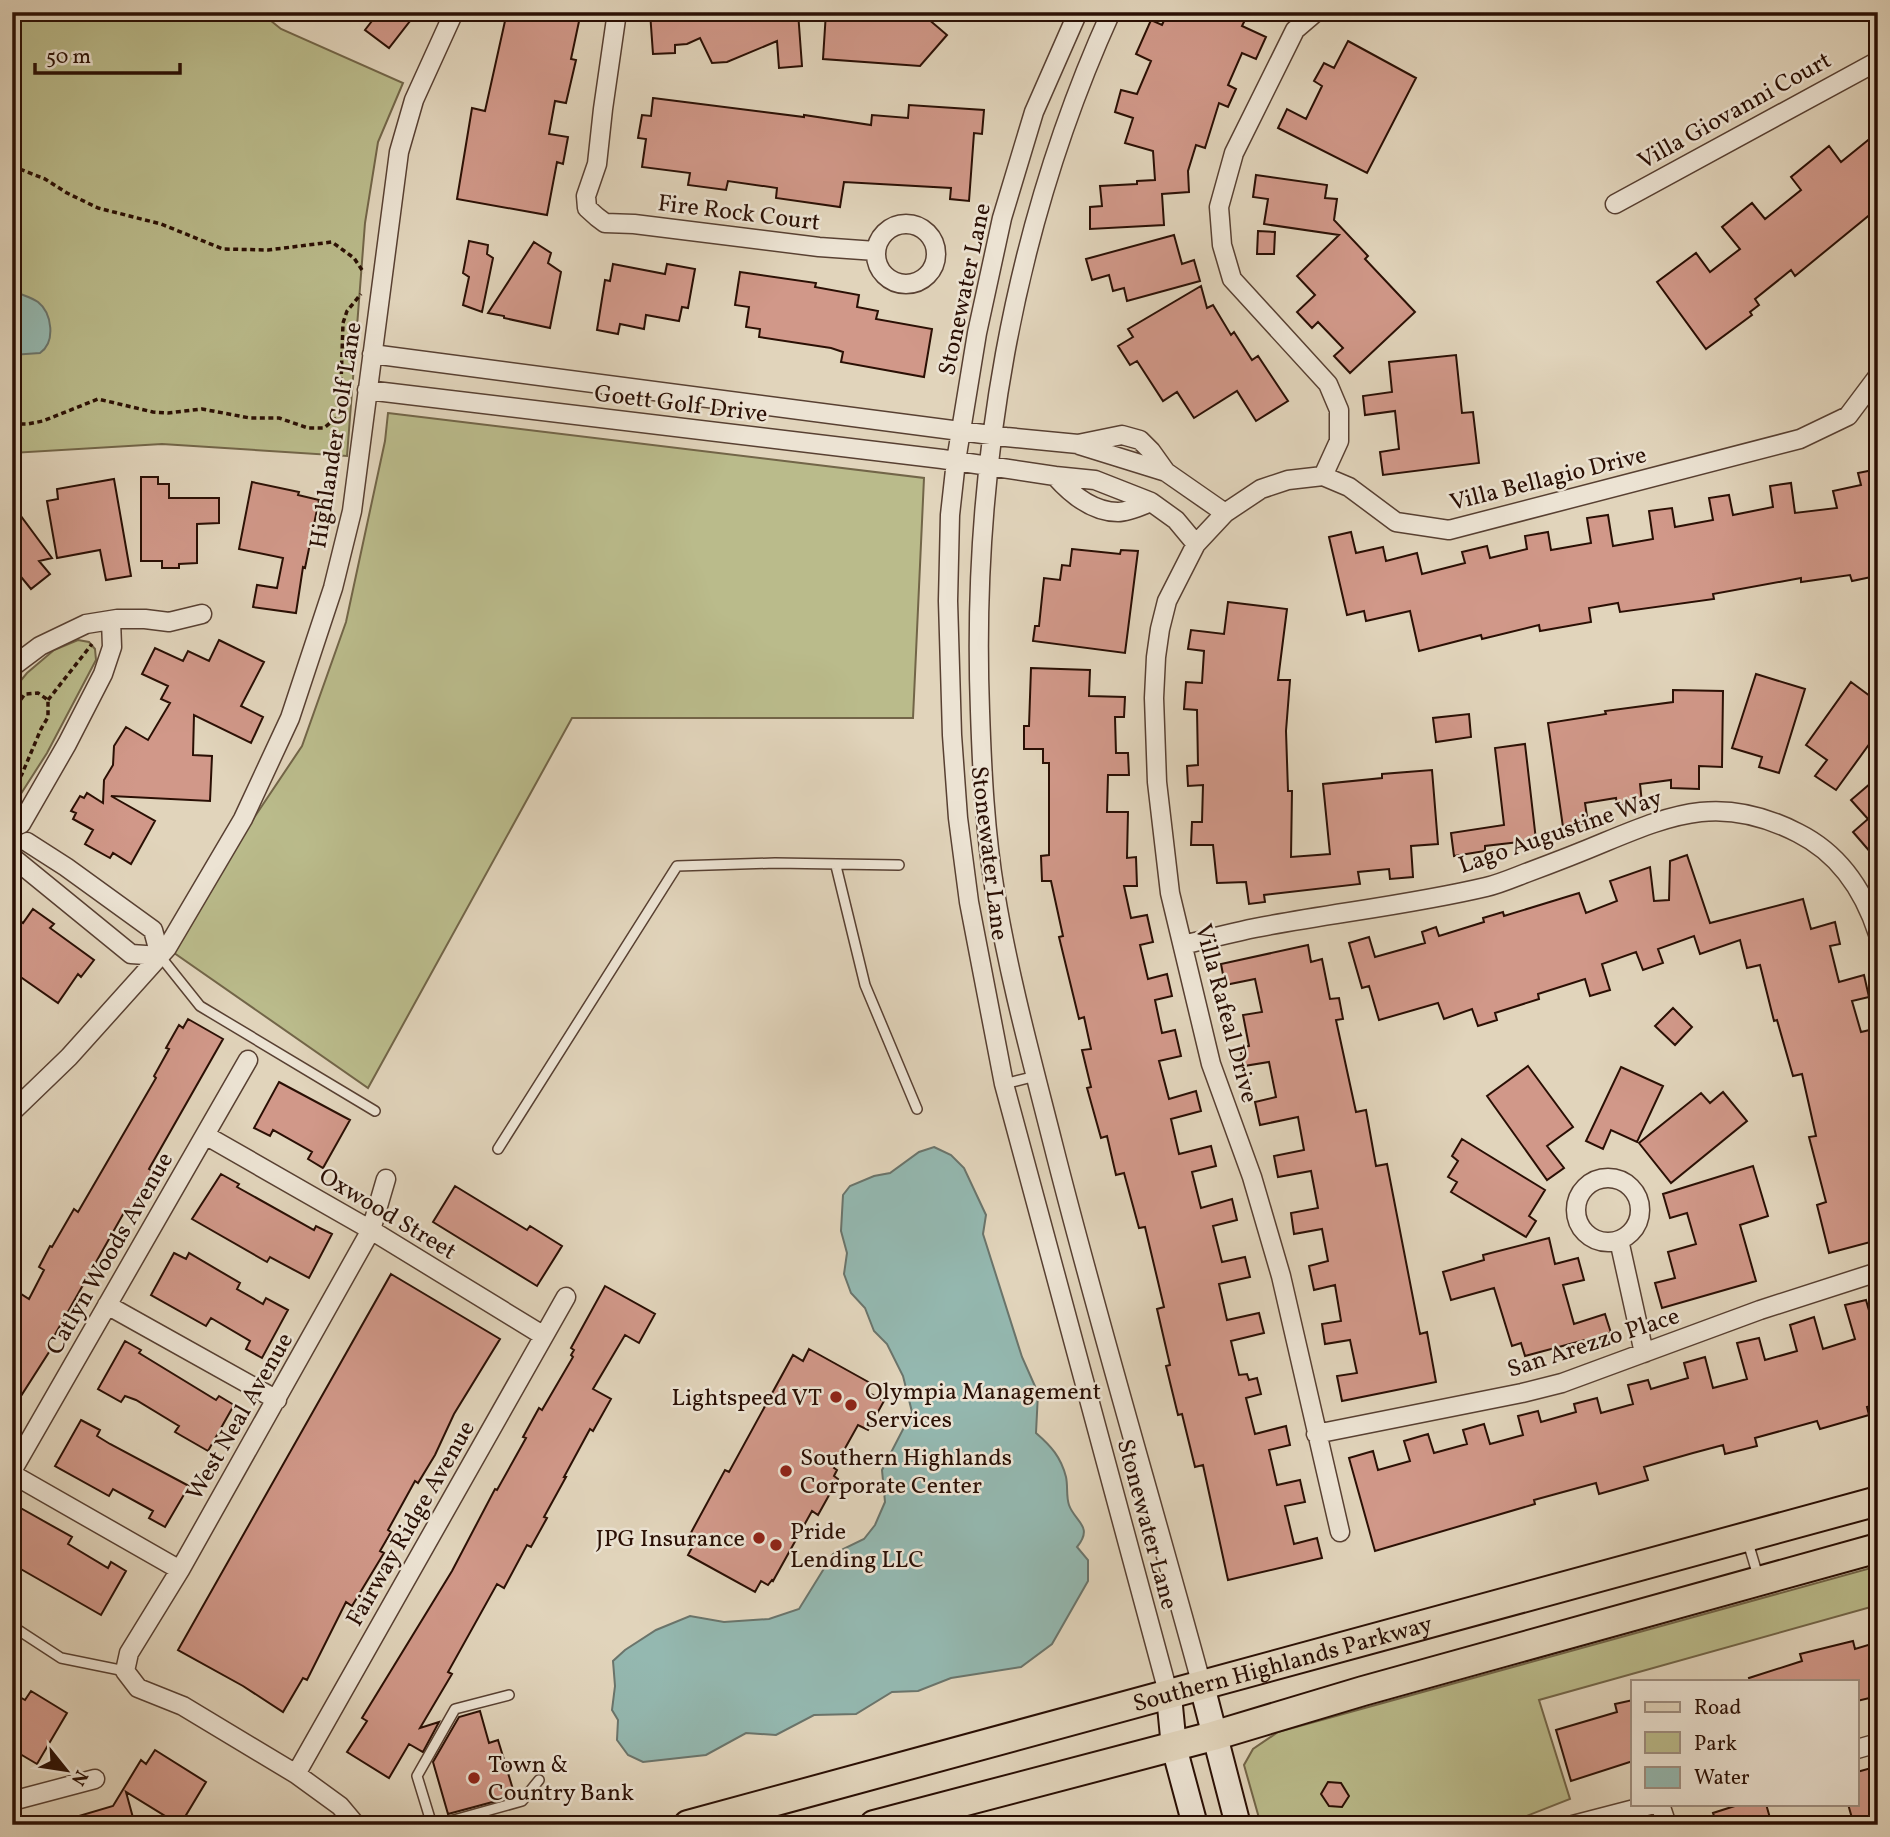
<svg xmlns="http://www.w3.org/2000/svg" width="1890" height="1837" viewBox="0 0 1890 1837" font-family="Vollkorn,serif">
  <rect width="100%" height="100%" fill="#e1d4bb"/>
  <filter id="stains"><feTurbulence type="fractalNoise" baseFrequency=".00286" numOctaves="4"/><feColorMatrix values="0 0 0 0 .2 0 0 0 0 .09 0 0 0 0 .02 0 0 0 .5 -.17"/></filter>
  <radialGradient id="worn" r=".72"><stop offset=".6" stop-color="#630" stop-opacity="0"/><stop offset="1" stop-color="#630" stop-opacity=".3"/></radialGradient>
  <path fill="#babb8b" stroke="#726548" stroke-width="2" d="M12,12H260L281,29L403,83L378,142L365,223L347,456L162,444L12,453Z
    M388,413L924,478L913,718H572L368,1088L167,948L302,746L346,622L385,441Z
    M78,640L89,642L95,649L96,660L47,753L17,800L12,802V691L27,673L54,650Z
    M1878,1566V1605L1539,1700L1570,1799L1519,1819L1513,1825H1261L1244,1765L1253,1749L1278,1732Z"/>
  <path fill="#94b8b0" stroke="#6a746b" stroke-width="2" d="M12,290C21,295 31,297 38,302C52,313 56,342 40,353L12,355Z
    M934,1147L951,1155L964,1168L986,1215L983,1234L1022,1357L1038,1393L1036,1433C1051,1446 1061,1457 1066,1477C1068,1486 1066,1496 1069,1505C1075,1522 1094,1526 1077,1547L1088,1560V1581L1052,1644L1021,1667L951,1678L918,1691L892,1692L856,1714L814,1715L776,1735L746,1733L706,1755L643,1762L628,1755L617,1740L618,1720L612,1710L615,1686L613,1661L625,1650L656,1630L690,1616L724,1622L769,1619L799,1609L833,1554L864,1539L875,1525L885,1502L882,1470L912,1412L903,1376L887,1344L874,1331L865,1308L851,1293L844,1274L847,1253L841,1231L843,1195L850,1186L874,1176L890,1173L919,1152Z"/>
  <path fill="#d19889" stroke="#2a0f04" stroke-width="2" d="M379,12H417L389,48L365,30Z
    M507,12H581L571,59L576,60L566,103L555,101L549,134L568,137L563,164L557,162L547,215L457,199L472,108L485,111Z
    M650,12H798L802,66L779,68L777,41L727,62L712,63L700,38L687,44L675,45V53L653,54Z
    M826,12H920L947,35L920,66L823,59Z
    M1168,12H1249L1242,26L1266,37L1256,59L1242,53L1228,85L1236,89L1228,107L1219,103L1205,148L1196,145L1188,171L1189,192L1162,194L1164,225L1090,229V207L1102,206L1100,186L1137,184V181L1155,180L1153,151L1125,143L1133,118L1115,112L1121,90L1137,94L1151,61L1136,54L1151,20L1162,25Z
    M1348,41L1416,78L1367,173L1278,128L1287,109L1306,119L1322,86L1314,81L1324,63L1334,68Z
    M653,98L804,117V115L871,125L872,115L908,118L909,105L984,110L982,134L974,133L969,201L950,199L951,188L844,182L840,207L776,198L777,188L728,181L726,190L688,185L690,173L642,167L646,139L638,138L642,115L651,116Z
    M1878,132V208L1795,276L1791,270L1755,299L1759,305L1750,312L1752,315L1706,349L1657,282L1696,253L1710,272L1740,249L1722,227L1752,203L1765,219L1801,190L1791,177L1829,146L1841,162Z
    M1256,175L1327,185L1325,198L1337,199L1334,220L1368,256L1365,259L1415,312L1350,373L1334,356L1343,348L1318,322L1312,328L1297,312L1315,295L1297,276L1339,235L1264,224L1268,199L1253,197Z
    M1258,231L1275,232L1274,254H1257Z
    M1174,235L1182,264L1194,260L1200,281L1127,301L1124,288L1113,291L1109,275L1092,280L1086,259Z
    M469,241L488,245L487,254L493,258L482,312L463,305L469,277L463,273Z
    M534,242L551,253L548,263L561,272L550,328L504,318V316L488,313Z
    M613,264L665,274L667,264L695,269L688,308L682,307L679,321L646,315L644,329L620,324L618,334L597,330L605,280L610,281Z
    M740,272L816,283L815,287L859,295L857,307L878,311L876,319L932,329L924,377L841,362L843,352L831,348L759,337L760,329L746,327L749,307L735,305Z
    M1201,286L1207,308L1213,305L1231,335L1234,332L1252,360L1258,356L1288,401L1256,421L1237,391L1194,418L1177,392L1163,401L1137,361L1130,365L1118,346L1133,337L1128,329Z
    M1456,355L1462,413L1473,412L1479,463L1383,475L1380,452L1399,449L1395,411L1365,415L1363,396L1392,392L1389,362Z
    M1878,469V569L1875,570L1876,576L1852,581L1850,575L1801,582V578L1713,594L1714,599L1620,612L1618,603L1589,608L1591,622L1540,631L1539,625L1482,639L1481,635L1419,651L1410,611L1366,621L1364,611L1347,615L1329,537L1351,532L1356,553L1383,547L1386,561L1417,553L1422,574L1465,563L1462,552L1487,546L1490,558L1527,549L1525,536L1548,532L1551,550L1591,543L1587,518L1608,515L1613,546L1653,539L1649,511L1672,508L1675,527L1713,520L1709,498L1729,495L1733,515L1773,507L1770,486L1791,483L1795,513L1837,508L1833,491L1861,485L1858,473Z
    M141,477H158V484H169V498H219V523L197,524V563L179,564V568H162V561H141Z
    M114,479L131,576L106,580L100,550L57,558L47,501L58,499L57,489Z
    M252,482L299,492L298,495L319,500L305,568L303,567L296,613L253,607L257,585L277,588L283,558L239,549Z
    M12,504L52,558L39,561L50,574L31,589L12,566Z
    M1072,549L1120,554L1121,550L1138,551L1125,653L1033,641L1035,626H1039L1044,578L1060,580L1062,565L1070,566Z
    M1228,602L1287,609L1278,680H1290L1286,731L1288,791H1292L1291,857L1330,854L1323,784L1382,778V774L1432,770L1438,844L1411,846L1413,877L1390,879L1389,869L1358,872L1360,884L1264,895L1265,902L1249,904L1246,882L1217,883L1213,845H1191L1192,822H1202L1203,785L1188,786L1187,766L1198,765L1197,710L1184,709L1186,682L1202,683L1204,651L1188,649L1191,630L1224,634Z
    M219,640L264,662L241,706L263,717L251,743L194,715L193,755L212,756L210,801L111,796L155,821L131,864L113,853L110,858L85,844L93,830L73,819L76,813L71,811L80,796L84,798L87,793L103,803L104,780L113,765L114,746L126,727L148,740L170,703L161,699L168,686L142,674L155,648L183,661L188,651L209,661Z
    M1031,668L1090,670L1089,696L1125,697L1124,717H1115L1116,753H1128L1129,775H1108L1107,812H1128L1127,858L1136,857L1137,886H1124L1131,918L1147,915L1153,942L1140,945L1148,979L1167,974L1172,996L1155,1000L1162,1033L1175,1030L1181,1056L1159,1061L1169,1099L1196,1091L1201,1111L1171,1119L1179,1154L1211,1146L1216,1166L1192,1172L1201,1208L1232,1199L1237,1220L1213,1226L1222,1262L1245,1257L1250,1277L1219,1284L1227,1320L1259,1313L1264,1333L1231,1341L1239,1375L1247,1374L1249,1380L1257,1378L1261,1394L1246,1398L1255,1434L1286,1426L1290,1445L1269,1450L1277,1485L1300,1480L1305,1502L1285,1506L1294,1544L1317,1538L1322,1558L1228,1580L1203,1465L1195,1467L1182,1414L1178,1415L1166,1366L1170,1365L1157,1309L1164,1307L1145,1227L1139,1228L1124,1173L1116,1175L1107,1136L1101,1138L1087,1088L1091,1087L1082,1050L1091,1049L1084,1017L1079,1019L1059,937L1063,936L1051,881H1042L1041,856L1049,855V763H1043V749H1024V726H1029Z
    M1756,674L1805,689L1779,773L1759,767L1762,757L1732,748Z
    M1851,682L1878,702V732L1836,790L1815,776L1827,760L1806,745Z
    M1673,690L1723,691L1722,767L1699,766V789L1671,788V780L1640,784L1642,803L1617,806L1616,798L1585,803L1588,823L1563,827L1548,723L1606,714L1605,711L1673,702Z
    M1469,714L1471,737L1436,742L1433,718Z
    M1525,744L1536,840L1485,846V851L1454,856L1451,833L1504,825L1495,748Z
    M1878,777V861L1853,832L1868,819L1851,800Z
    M1687,855L1710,923L1803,899L1811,929L1835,922L1840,944L1830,946L1839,982L1864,975L1869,997L1852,1001L1861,1032L1878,1028V1240L1829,1253L1817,1205L1826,1202L1809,1137L1816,1136L1802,1074L1793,1076L1777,1020L1774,1021L1760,965L1747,968L1740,940L1700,954L1694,936L1658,949L1663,963L1643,970L1636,952L1602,964L1610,990L1590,996L1585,979L1538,994L1539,999L1495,1013L1497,1020L1478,1026L1472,1009L1444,1019L1438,1003L1379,1020L1369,986L1362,988L1349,943L1369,937L1375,957L1425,943L1422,932L1436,927L1439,936L1484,922L1483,918L1503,912L1504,916L1579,893L1586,913L1617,901L1610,881L1650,867L1654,901L1669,900L1670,861Z
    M33,909L54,924L50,928L94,960L81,977L78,974L58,1003L12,971V915L23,923Z
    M1308,945L1311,962L1322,959L1330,999L1339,998L1343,1019L1336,1020L1356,1112L1366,1110L1376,1166L1387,1164L1420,1334L1427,1332L1436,1382L1342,1401L1337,1376L1357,1373L1350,1340L1325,1344L1322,1324L1341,1321L1335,1285L1314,1290L1309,1266L1328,1261L1322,1229L1294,1234L1291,1213L1318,1208L1311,1171L1278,1177L1274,1156L1304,1150L1298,1117L1260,1125L1255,1102L1276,1097L1269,1062L1244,1066L1240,1048L1249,1046L1243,1015L1262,1012L1255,979L1225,985L1221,964Z
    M1673,1008L1692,1027L1675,1045L1655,1026Z
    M188,1019L223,1039L149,1169L154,1172L130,1211L126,1209L48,1347L51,1349L12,1410V1311L21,1294L29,1299L44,1270L39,1267L50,1246L52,1247L74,1209L78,1212L156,1078L154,1076L169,1049L166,1048L179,1025L183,1028Z
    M1528,1066L1573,1127L1547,1146L1564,1168L1547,1180L1487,1096Z
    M1621,1067L1663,1086L1637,1142L1611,1130L1603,1149L1586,1141Z
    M279,1082L350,1120L323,1168L308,1159L312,1152L273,1130L270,1136L254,1128Z
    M1723,1092L1747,1121L1671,1183L1639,1143L1701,1093L1710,1103Z
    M1462,1139L1545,1190L1529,1216L1536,1221L1526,1237L1451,1192L1457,1182L1448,1177L1458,1161L1452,1156Z
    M1753,1166L1768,1216L1740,1225L1756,1281L1662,1308L1655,1283L1675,1278L1668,1252L1696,1244L1687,1213L1670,1218L1663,1194Z
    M221,1174L239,1184L237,1187L314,1230L316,1226L332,1234L309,1278L270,1257L267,1262L192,1219Z
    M455,1186L527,1230L530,1226L562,1246L537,1286L433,1222Z
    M1549,1238L1555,1264L1578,1258L1584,1280L1563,1285L1574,1324L1605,1314L1611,1333L1525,1356L1521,1343L1512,1346L1494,1288L1451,1300L1443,1272L1484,1260L1483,1255Z
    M174,1253L186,1259L189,1253L240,1283L237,1289L263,1304L266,1298L288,1310L262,1358L246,1349L250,1341L211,1318L206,1326L151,1295Z
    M391,1274L500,1339L454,1414L435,1455L418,1483L415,1481L388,1530L391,1532L380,1551L384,1553L352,1606L346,1602L307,1680L303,1678L283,1712L243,1686L178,1650Z
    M605,1286L655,1314L639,1343L625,1335L593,1389L611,1399L593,1431L590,1429L564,1477H566L544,1517L547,1518L531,1547L527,1545L504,1588L497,1584L448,1672L452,1674L420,1728L439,1722L423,1752L409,1744L389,1778L347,1752L367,1721L362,1718L452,1571L495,1489L497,1490L526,1438L523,1437L539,1408L542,1410L573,1357L571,1355L574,1350L571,1348Z
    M1866,1300L1878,1342V1404L1867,1407L1869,1415L1820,1429L1817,1421L1755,1438L1757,1446L1725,1454L1723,1445L1693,1453L1644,1467L1648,1480L1599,1494L1596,1483L1534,1500L1535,1504L1375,1551L1349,1458L1373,1451L1378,1470L1410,1461L1404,1441L1428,1434L1434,1453L1467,1444L1463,1430L1484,1424L1490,1444L1523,1435L1518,1416L1538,1411L1541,1422L1576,1412L1574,1404L1597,1398L1601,1413L1633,1404L1628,1385L1648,1380L1651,1389L1688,1378L1684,1363L1705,1357L1713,1388L1747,1379L1737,1343L1759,1338L1765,1360L1797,1351L1790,1325L1814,1317L1823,1349L1855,1339L1845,1305Z
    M125,1341L141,1350L139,1353L216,1400L219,1396L234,1405L208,1451L175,1432L179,1426L136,1400L125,1396L121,1402L98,1389Z
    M809,1349L872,1384L867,1392L884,1401L868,1430L858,1425L834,1468L837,1470L834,1476L838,1479L818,1515L812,1511L773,1581L772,1580L768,1585L761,1581L755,1592L688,1555L694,1544L687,1540L725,1470L729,1472L793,1355L803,1361Z
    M81,1420L100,1430L97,1436L110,1444L189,1486L165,1527L149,1518L153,1511L113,1489L109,1496L55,1466Z
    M17,1506L72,1537L68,1544L108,1568L111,1562L126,1571L101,1615L12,1564V1515Z
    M1853,1641L1855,1649L1878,1642V1696L1857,1701V1681H1750L1749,1678L1802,1661L1800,1654Z
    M31,1691L67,1713L37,1764L15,1751L18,1746L12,1743V1707L18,1696L25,1700Z
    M1633,1700V1761L1571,1781L1556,1730L1617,1712L1615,1704Z
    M480,1711L489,1743L498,1740L515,1796L448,1814L433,1762L459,1717Z
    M155,1750L206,1782L180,1825L126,1792L135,1825H62V1821L113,1806L141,1760L146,1764Z
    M1878,1766V1820L1854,1825L1848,1804H1857V1772Z
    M1328,1782L1341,1783L1349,1796L1342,1807L1329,1806L1321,1794Z
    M1741,1804H1766L1772,1825H1717L1713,1813Z"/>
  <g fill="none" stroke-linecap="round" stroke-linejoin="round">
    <defs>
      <path id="lane" d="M836,866L865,985L917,1109
        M160,956L200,1006L375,1111
        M1004,1084L1036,1076
        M498,1149L677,866L775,863L899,865
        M1747,1539L1758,1576
        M12,1626L61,1658L125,1671
        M432,1825L417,1776L455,1709L509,1695
        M436,1825L522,1801L539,1780"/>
      <path id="street" d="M617,12L603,109L597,164L586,196L587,208L597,217L605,223L634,224L819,247L876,251
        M1078,12L1034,112L1002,218L977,333L956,461L950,515L948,601L952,735L958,818L969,902L1004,1084L1169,1696
        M1111,12C1012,230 971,473 980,711C982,771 985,832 995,892C1009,977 1032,1061 1053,1144C1099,1326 1153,1505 1202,1686
        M1316,12L1295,30L1234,153L1219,207L1222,245L1232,279L1328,384L1339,410V441L1323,476
        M1615,204L1878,61
        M876 254a30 30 0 1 1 60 0a30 30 0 1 1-60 0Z
        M372,354L1006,437L1078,444L1122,435L1140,440L1151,451L1166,472L1225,513
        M367,390L942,459L1055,476C1070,493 1092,512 1118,512C1128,512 1141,506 1151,502L1176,520L1196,544
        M1079,445L1166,472
        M1055,476L1095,480L1151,502
        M12,667L40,646L86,624L117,619H145L169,622L202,614
        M21,824L67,744L103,674L112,647L111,620
        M12,857L131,954L160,956L153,930L66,867L27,842
        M1183,945C1207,939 1231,933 1255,928C1332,913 1410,905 1486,887C1499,884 1513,878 1526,873C1553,863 1579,853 1605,842C1677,812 1724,795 1798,833C1840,854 1864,891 1878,934
        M12,1112L69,1057L167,948L243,819L290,718L333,588L352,511L399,152L414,100L454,12
        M205,1135L371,1230L544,1336
        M1576 1210a32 32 0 1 1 64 0a32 32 0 1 1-64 0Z
        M1619,1240L1644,1353
        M107,1305L277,1400
        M1316,1434L1522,1393L1562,1383L1760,1310L1878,1272
        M12,1471L248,1060
        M12,1474L180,1570
        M1340,1532L1281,1276L1252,1177L1211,1064L1170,893L1157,782L1154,698L1156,657L1160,629L1167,601L1196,544L1225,513L1261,489L1288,480L1323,476L1349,487L1396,522L1449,530L1800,439L1848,416L1878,376
        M1857,1749L1878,1743
        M296,1774L566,1297
        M12,1801L95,1779
        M1660,1804L1667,1825
        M356,1825L340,1806L296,1774L183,1706L138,1688L125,1671L129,1653L180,1570L371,1230L386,1179
        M1573,1825L1654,1804"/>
      <path id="secondary" d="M1202,1686L1238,1825
        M1169,1696L1174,1747L1195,1825"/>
      <g id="primary">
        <path id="s1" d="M688,1825L1878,1501"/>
        <path d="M874,1825L1213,1736L1363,1691L1878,1548"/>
      </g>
    </defs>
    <use href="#lane" stroke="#584032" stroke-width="12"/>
    <use href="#street" stroke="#584032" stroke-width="21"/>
    <use href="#secondary" stroke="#2a0f04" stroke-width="28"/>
    <use href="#primary" stroke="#2a0f04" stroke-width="32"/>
    <path stroke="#2a0f04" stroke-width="3.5" stroke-dasharray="5 3.5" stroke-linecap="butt" d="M12,166L45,179L67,193L98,208L161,224L223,249L268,250L332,242L354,258L364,273
      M12,424H28L43,421L98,399L153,412L168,413L202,409L250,418H279L308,428H324L340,415L343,323L347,311L361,294
      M48,700L92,644
      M12,723L16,706L25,694L38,693L48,700V717L41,729L22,774L12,790"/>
    <use href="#lane" stroke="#ece3d3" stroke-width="9"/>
    <use href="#street" stroke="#ece3d3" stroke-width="18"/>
    <use href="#secondary" stroke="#ece3d3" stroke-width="24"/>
    <use href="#primary" stroke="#e1d4bb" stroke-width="28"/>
  </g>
  <g fill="#8f2418" stroke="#ece3d3" stroke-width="2.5">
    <circle cx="836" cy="1397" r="7"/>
    <circle cx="851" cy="1405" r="7"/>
    <circle cx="786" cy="1471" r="7"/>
    <circle cx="759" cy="1538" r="7"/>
    <circle cx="776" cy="1545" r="7"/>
    <circle cx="474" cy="1778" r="7"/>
  </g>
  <g text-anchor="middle" stroke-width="5" stroke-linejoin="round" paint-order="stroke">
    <g font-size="24" fill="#2a0f04" stroke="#ece3d3">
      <text transform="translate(1734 110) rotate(-29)" y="8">Villa Giovanni Court</text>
      <text transform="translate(739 212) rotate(7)" y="8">Fire Rock Court</text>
      <text transform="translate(964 289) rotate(-78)" y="8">Stonewater Lane</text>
      <text transform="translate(681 403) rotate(7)" y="8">Goett Golf Drive</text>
      <text transform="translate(335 435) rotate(-81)" y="8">Highlander Golf Lane</text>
      <text transform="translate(1548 478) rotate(-14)" y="8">Villa Bellagio Drive</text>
      <text transform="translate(1560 831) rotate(-19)" y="8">Lago Augustine Way</text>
      <text transform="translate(990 853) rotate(83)" y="8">Stonewater Lane</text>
      <text transform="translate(1227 1013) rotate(75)" y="8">Villa Rafeal Drive</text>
      <text transform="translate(388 1213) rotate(31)" y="8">Oxwood Street</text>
      <text transform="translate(109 1253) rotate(-60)" y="8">Catlyn Woods Avenue</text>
      <text transform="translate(1593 1342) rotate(-18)" y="8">San Arezzo Place</text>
      <text transform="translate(239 1416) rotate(-60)" y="8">West Neal Avenue</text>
      <text transform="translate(410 1523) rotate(-60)" y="8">Fairway Ridge Avenue</text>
      <text transform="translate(1148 1524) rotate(75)" y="8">Stonewater Lane</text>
      <text dy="8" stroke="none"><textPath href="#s1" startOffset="616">Southern Highlands Parkway</textPath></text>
    </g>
    <g font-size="24" fill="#2a0f04" stroke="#ece3d3" text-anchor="start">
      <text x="865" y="1399">Olympia Management<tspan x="865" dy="28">Services</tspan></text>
      <text x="822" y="1405" text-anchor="end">Lightspeed VT</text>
      <text x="800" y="1465">Southern Highlands<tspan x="800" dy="28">Corporate Center</tspan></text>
      <text x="790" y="1539">Pride<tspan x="790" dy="28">Lending LLC</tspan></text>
      <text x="745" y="1546" text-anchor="end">JPG Insurance</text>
      <text x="488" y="1772">Town &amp;<tspan x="488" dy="28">Country Bank</tspan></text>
    </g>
  </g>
  <rect width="1890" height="1837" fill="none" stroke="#e1d4bb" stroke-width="42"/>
  <rect x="14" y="14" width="1862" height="1809" fill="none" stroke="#2a0f04" stroke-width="3.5"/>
  <rect x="21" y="21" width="1848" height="1795" fill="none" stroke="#2a0f04" stroke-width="2"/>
  <rect x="1631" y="1680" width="228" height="126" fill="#ece3d3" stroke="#9e8e80" stroke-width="2"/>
  <rect x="1645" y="1702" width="35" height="10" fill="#e1d4bb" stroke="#9e8e80" stroke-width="2"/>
  <text x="1694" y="1714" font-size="21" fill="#2a0f04">Road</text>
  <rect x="1645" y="1732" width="35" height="21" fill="#babb8b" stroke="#9e8e80" stroke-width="2"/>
  <text x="1694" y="1750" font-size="21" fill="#2a0f04">Park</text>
  <rect x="1645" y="1767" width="35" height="21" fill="#94b8b0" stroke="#9e8e80" stroke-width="2"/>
  <text x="1694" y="1784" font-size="21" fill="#2a0f04">Water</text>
  <g transform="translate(66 1770) rotate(120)" stroke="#ece3d3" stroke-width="5" paint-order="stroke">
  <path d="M0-5L12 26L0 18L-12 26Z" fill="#2a0f04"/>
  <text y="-10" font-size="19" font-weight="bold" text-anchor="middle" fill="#2a0f04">N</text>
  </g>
  <path d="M35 63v10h145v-10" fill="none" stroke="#2a0f04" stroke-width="3.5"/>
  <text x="46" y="63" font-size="21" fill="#2a0f04" stroke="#ece3d3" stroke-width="5" paint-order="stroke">50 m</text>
  <rect width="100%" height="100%" filter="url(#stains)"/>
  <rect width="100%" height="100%" fill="url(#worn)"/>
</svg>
